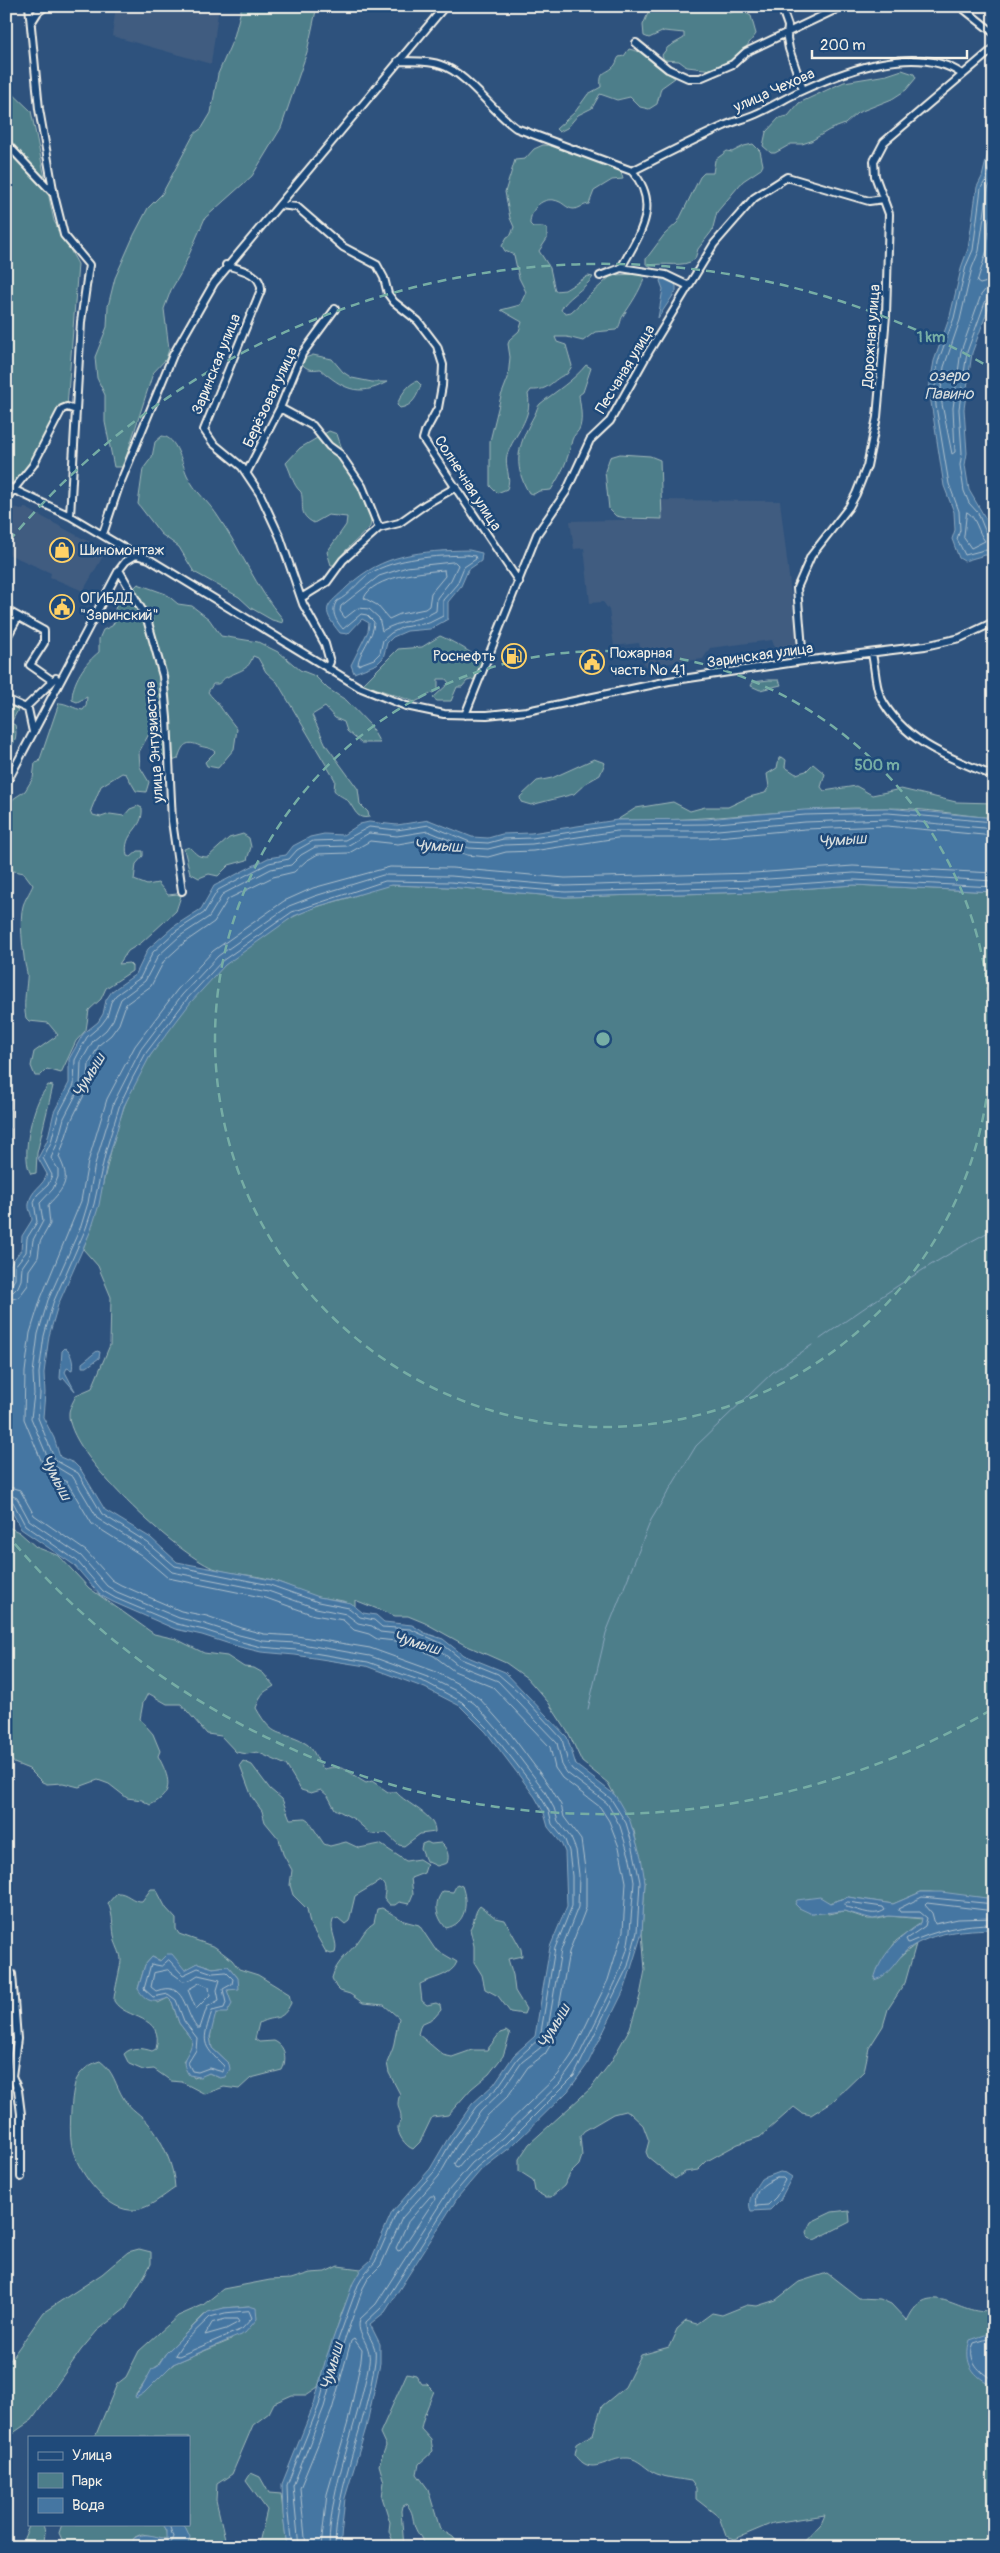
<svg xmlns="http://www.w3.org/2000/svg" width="1000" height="2553" viewBox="0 0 1000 2553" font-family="Pangolin,sans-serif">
  <rect width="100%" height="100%" fill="#2e527d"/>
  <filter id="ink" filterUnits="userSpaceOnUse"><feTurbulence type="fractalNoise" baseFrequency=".02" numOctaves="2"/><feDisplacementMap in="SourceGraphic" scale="10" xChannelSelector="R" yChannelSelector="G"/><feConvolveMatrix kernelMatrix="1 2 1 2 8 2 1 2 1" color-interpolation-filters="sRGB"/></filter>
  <g filter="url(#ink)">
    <path fill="#3f5c80" d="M116,6H219L211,64L112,36Z
      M661,500L780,501L797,643L794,647L775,649L772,640L710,648L703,659L645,666L639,643L614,646L609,610L603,602L590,603L584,548L574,549L570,521L661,519Z
      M15,507L23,510L24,507L106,551L83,591L50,577L51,573L6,553V544L15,527L6,522V516L9,509L13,511Z"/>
    <path fill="#4d7e8a" stroke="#a0b8b9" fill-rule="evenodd" d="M242,6H317L307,52L281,128L252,176L205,218L181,273L171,290L164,309L169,349L166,359L153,373L123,467H114L105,422V395L97,378L95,357L107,327L108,306L115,278L134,235L148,208L162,194L194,134L202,128L211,113L218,74L234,37Z
      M651,6H724L726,12L730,13L739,9L751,16L756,34L740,55L735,57L728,64L713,70L687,67L679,61L664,60L662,55L668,47L684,38V33L664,31L649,38L644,36L643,25Z
      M629,49L644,53L654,64L675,78L661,88L657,104L649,109L640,107L630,97L617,100L600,94L592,108L578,115L567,128L559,132L556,129L575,112L588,94L601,87C599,69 607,75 615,65C617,62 617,59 619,57L624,56Z
      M902,70L914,74L916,78L906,90L892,99L857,113L845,124L829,130L811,141L802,144H791L775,153H771L763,146L766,132L779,118L788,116L799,103L844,82L887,75Z
      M6,87L31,111L54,221L78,264L67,407L64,408L43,445L6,499Z
      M753,144L760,151L763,165L761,169L743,181L717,212L712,231L698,249L695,259C683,269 664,261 650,266L646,264V259L664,235L678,222L700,177L704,173H713L715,160L727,151L732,152L744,146Z
      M543,145C568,145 598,161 621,172L623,179L612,180L594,191L589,204C584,204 579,209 574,209C568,209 564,204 560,202C543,194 530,209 530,224L533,227H543L547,229V239L539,251L550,268L555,291L565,290L588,276L593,277C585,289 565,299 561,310L566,313L571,312L612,275L642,274L644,278C640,291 631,304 623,316C620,320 621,326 616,330L595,332L583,341L567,337H555L557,342L566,345L572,366L567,374C551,379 551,391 531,390L528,394C533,419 514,434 507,455C504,466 512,477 507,489L497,493L490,486V441L501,396L508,378L510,357L508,344L510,339L519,331L522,322L501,310L520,305L526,292L519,278L514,255L505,251L502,246L507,237L511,235L514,227L510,218L505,192L515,160L525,159L534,149Z
      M313,355L332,359L343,372L352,378L372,382H387C358,398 342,388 320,369C312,370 307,370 302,364L303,359Z
      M586,365L591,368L583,392L579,395C580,405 583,417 580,427C579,432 573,435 572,440C567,463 563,470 551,490L539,491L534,494L529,493C511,463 519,443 535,414C537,410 537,407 540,404C556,391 573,381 586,365Z
      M417,381L421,385C417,396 413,406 400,408L397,405C400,396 408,384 417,381Z
      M329,431L337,434L348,467L355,476L366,508L372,516L370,527L344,552L335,565H331L327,552L346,525L347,517L328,515L314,523C297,514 305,506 301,492C292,484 292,474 286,463L300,448Z
      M162,436C177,437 182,464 187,475C194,491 210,503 219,518C241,550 256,588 282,618L283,623L272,620L251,608L239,597L194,572L179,547L161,534L138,504L143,469L152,457L155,442Z
      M620,454L650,456L660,460L662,519L626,518L616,516L609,509L605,471L610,457Z
      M138,584L166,594L178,604L192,606L209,619L221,636L258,642L280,653L300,670L315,676L328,689L346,700L370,725L380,743H361L347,731L344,722L335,718L325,707L312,715L326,745L358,789L360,804L368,812L369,817C357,820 355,810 349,802C345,797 338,796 334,790L335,780L277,682L266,672L258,658L253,656C248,671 240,670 227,677C223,678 222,682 218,684H213L208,692C211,697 216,700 219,705C225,714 230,720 237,729L234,749L218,768L207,766L205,762L215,752C210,747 206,748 200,746C187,740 182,744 178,759L169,762L155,745L153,736L149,734L139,752L140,767L149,782L146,792L136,791L126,774L122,773L101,786L91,810L93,815L101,817L110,814L124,816L130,809L138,806L142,808C144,831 122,831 127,856L131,857L138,851H143V856L136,864L134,880L147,885L158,883L168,895L177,894L181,896L176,911L141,943L128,951L119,964L129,963L132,966V971L106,988L101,999L89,1010L86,1030L76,1041L61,1073L47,1069L40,1076H35L31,1066L34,1052L58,1035L48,1023L29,1021L26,1018C23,1005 26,992 27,979C28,974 26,969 25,964C23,950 19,919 23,906C24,901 30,892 33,885L24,873L9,870L7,866L6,814L13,799L25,791L33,778L35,763L39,762L59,703C67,703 74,709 83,710L86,706L87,697L77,702L72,700C72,682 85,663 99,652V639L103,630L112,626L116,619L115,610L116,605Z
      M440,636C450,640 480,656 483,664L475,679L467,681L462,687H457L451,701H437L433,698L449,683L446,679H438V690L415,702L363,684L398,649L422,647Z
      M769,680H779L781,685L760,690L751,686L753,682Z
      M6,703L19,708L11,723L15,725C18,737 14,745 6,753Z
      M782,757L786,760L785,767L796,774L806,771L813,764L825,774L821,787L824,791L856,786L872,795L901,789L956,802L994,803V818C958,815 923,808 887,808C797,806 708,823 617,820L636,808L673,802L690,811L705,807H728L749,797L765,793L769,787L767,774L777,768L779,758Z
      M594,759L605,763L600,775L586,783L574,794L531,805L521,802L520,797L537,781L552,778Z
      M243,834L249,838L251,847L247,860L229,865L218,876L209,874L199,878L190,873L184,849L189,847C197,854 196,857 208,857L229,838Z
      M391,885L450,887L565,897L755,892L854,885L994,892V1899L930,1892H921L893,1904L848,1897L830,1903L826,1902L828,1914L844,1911L868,1919H878L888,1916L923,1919L921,1923L896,1941L877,1970L899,1958L916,1944L905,1983L888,2009L883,2026L869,2048L864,2071L833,2101L811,2115L802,2113L794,2107L760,2137L738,2144L707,2161L698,2170L685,2172L675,2179L648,2157L646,2152L649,2141L643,2125L630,2113L625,2111L613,2114L584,2131L580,2136L582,2156L579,2165L570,2174L564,2186L551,2197H545L535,2191L533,2180L519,2171V2159L529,2144L591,2088L611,2062L630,2028L640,1996L645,1970L642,1933L645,1882L634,1831L608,1783L582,1762L569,1734L548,1702L527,1678L506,1663L463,1644L425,1623L408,1616H395L355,1600V1606C344,1599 331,1600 318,1597C302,1593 288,1585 272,1580C253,1574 232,1575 213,1568C177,1554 66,1453 69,1413C69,1408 74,1401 76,1395L92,1388L110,1345L111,1297L98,1266L83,1249C102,1203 107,1154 124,1107C140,1061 189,998 225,965C245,947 270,930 293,917C311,907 331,903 351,897C363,893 377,887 391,885Z
      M48,1085L53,1086L37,1153L36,1173L31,1174C21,1158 31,1118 38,1102C40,1096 45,1091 48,1085Z
      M6,1526L19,1532L36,1547L59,1556L89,1588L154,1634L176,1639L204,1653L227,1656L244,1667L254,1668L263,1673L274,1686C260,1695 263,1691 256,1708C274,1740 278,1729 305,1743C315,1748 316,1762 324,1769C346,1763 349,1774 366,1783L372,1781L388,1792H396C406,1804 436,1815 435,1832L420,1834L404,1846L399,1845L386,1833L371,1834L354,1819L335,1809L328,1796L321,1790L311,1793L301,1790L286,1765L257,1752L247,1754L236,1752L221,1736L207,1734L181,1704H167L148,1693L143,1703L140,1719L153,1734L160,1751L158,1756C169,1777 176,1793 150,1805L142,1800L127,1798L109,1784L98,1780L79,1787L63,1783L47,1784L42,1782L29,1769L14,1763L6,1751L13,1736L6,1716Z
      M243,1761L252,1765L270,1789L282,1799L290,1819L305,1818L308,1820L324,1844L330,1846L346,1842L359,1848L380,1844L406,1861L419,1859L427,1864L424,1873L411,1878L413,1894L409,1904L399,1902L395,1905H390L384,1898C385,1891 387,1886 380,1881L355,1896L349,1921L345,1924L338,1918L333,1920C329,1932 339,1942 335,1953L331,1954L326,1952L310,1924L307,1909L293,1895L290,1885L292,1870L283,1854L279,1839L265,1822L262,1811L252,1797L240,1765Z
      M427,1842L431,1844L441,1843C447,1848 450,1856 447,1863L437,1866L426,1861L421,1849L422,1844Z
      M457,1884L462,1886C468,1902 467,1924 446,1928C436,1916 433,1903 443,1891L453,1892Z
      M151,1889H156L166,1908L176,1919V1929L179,1934L215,1947L232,1960L239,1969L258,1975L289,1994L291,2003C281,2024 275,2014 259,2023L255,2039L259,2042L274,2041C286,2046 287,2060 282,2070L251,2078L239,2089L224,2087L205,2094L182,2082L171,2081L154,2069L143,2070L129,2064L124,2054C132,2046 142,2048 152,2051L156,2049C165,2014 125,2020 114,2001C113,1997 121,1966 121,1960C121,1954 117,1947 115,1941C112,1928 114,1916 108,1903L117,1893C127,1892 132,1902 142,1901ZM152,1957L185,1971L198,1963L213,1968L228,1966L238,1978C224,1993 205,2027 212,2048L229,2064L220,2078L209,2073L194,2078L183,2061L192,2049V2040L179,2023L172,2002L168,1998L158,2003L138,1989L145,1965Z
      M480,1906L496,1918L505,1920L521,1949L522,1956L508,1959L513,1975L515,1991L526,2009L524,2014L510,2012L498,1996L485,1989L482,1975L474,1962V1946L470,1929C475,1921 474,1912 480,1906Z
      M382,1908L404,1921L419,1925L435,1949L457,1962C452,1976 431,1978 420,1984L422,2001L427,2005L436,2003L440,2005L441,2010L434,2018L421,2024L418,2034L443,2055L452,2057L472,2050H487L500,2033L506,2031L510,2034L503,2056L489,2074L471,2089L448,2115L432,2117L420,2142L413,2149C405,2146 397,2134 398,2126C399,2123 401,2121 401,2118C401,2107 395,2110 400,2094L389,2073L387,2063L393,2048L399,2018L384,2005L363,2003L350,1994L340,1991L336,1987L332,1978C336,1961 350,1953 359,1940C364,1933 366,1928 374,1923L377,1909Z
      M100,2061C114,2071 115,2085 124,2099C130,2109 142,2115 149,2124C163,2141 174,2166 175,2188C163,2196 150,2208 135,2210C108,2213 80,2174 73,2151C68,2136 71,2098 75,2083C79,2072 89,2064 100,2061Z
      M849,2210L850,2222L814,2240L808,2238L806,2232L811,2222L832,2212Z
      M139,2249L151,2252V2264L125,2309L97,2331L81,2350L32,2420L6,2438V2366L44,2312L102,2274L128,2252Z
      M338,2266L361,2269L342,2312L318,2387L306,2395H292L274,2403L269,2413L253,2425L232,2474L217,2484L216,2500L227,2547H187L189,2542L184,2524H189V2437H95L117,2384L126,2377L139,2351L178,2316L203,2305L223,2289L270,2280L291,2279L310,2273L325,2272ZM249,2306L231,2340L175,2363L135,2396L166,2353L204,2315L224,2308Z
      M827,2273L859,2298L880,2299L891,2304L907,2321C929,2272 963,2321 994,2310V2547H799L821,2524L825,2515L773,2523L735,2539L726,2536L719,2517L696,2499V2488L691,2481C680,2479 667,2478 657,2474C646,2470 639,2458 627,2458C607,2457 591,2479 575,2454L577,2444L593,2434L602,2406L625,2387L641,2355L669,2347L677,2329L686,2321L697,2324L712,2313L722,2315L747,2305L757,2306L776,2300L799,2282Z
      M407,2373L416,2375L422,2384H427L434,2391C430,2401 422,2419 421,2429L431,2440L433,2451L419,2464L417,2474L428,2489L440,2529L453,2537L461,2547H423C423,2536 418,2536 415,2527C412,2518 414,2512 406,2504L402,2506L401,2511L404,2547H395L389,2531L390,2522L382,2497L384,2482L379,2465L386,2446L380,2433Z
      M251,2473L260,2477L269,2493L281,2494L287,2547H258L267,2510L246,2481Z
      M30,2524H42C47,2531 44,2539 43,2547H24V2538Z
      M62,2524H163L167,2531L168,2539L142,2534L135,2537L134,2545L137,2547H60L63,2542L59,2533Z"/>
    <path fill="#4576a2" stroke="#8ba7be" d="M994,128V293L972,353L964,409L967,453L965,465L969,490L994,533V556L985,555L964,561L959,558L952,539L955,530L954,512L944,486L929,389L934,361L950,316L962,265L968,249L977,187L982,177Z
      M662,277L672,281L676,286V291L658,318L663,289L660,281Z
      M469,550L482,553L481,561L468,570L461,586L448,602V619L430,629L407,631L393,637L387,643L383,658L377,664L354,673L351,665L368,631L369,623L362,619L348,634L340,633C318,606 328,606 347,587C383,553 421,551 469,550Z
      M887,808L994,818V892L854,885L755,892L565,897L450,887L391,885L319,906L294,916L225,965L191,1002L150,1056L124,1106L106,1167L99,1205L91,1230L58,1305L49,1336L44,1373L45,1393L43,1417L54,1438L60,1457L74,1463L81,1470L105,1510L151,1538L177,1562L272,1580L319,1597L351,1603L363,1613L376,1615L384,1622L412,1625L425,1633L443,1639L463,1655L505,1672L567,1737L576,1765L615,1795L630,1821L641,1857L645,1882L642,1933L625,1988L587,2065L568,2091L511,2147L481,2170L458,2197L385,2312L370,2324L380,2344V2363L366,2428L345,2498L340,2547H287L283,2515L282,2484L314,2404L326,2358L353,2283L361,2269L371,2260L392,2212L430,2169L447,2140L472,2104L494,2084L514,2055L535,2036L550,1947L567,1906L565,1852L561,1843L548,1827L544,1813L535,1797L524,1782L486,1732L460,1706L425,1688L366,1666L295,1655L261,1652L236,1646L202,1635L175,1629L113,1602L100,1595L74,1565L21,1529L6,1500V1285L10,1279V1265L21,1250L22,1236L32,1220C32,1214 28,1210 29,1204C30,1190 44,1186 47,1174L38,1158L47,1141L54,1112L69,1083V1059L83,1034L98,1022L103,1014L106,1000L112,991L136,974L148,949L173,927L201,909L214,886L268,858L286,855L293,846L310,837L324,834L343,835L360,824L369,822L397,825L429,820L472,837L488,838L502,834L531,833L617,820L706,819L804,810Z
      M65,1348C71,1352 74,1363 72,1370L67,1368L65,1372L75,1391L64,1378L61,1380L60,1378L62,1351Z
      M97,1351L100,1352L99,1358L87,1367H82V1363Z
      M921,1892H941L994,1899V1929C964,1930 934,1931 908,1949C897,1958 889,1977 874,1980C880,1954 900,1937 921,1923L922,1918L888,1916L873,1919L844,1911L812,1914L799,1908L795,1904L797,1900L820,1897L830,1903L848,1897L893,1904Z
      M167,1954H172L185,1970L198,1963L213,1968L228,1966L238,1978L239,1989L227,1990L232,2004L227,2013H216L210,2037L212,2048L229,2064L230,2069L225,2077L220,2078L209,2073L200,2077L189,2075C177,2057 191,2057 192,2040L179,2023L172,2002L168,1998C154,2004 146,2002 138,1989L145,1965L152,1957L160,1961Z
      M780,2172L786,2173L792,2177L780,2200L770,2210L751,2211C746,2200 755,2188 761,2179Z
      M249,2306L256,2308L257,2319L245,2333L173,2364L144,2393L136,2398L135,2396L140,2391L152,2369L157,2367L166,2353L208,2312L224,2308Z
      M994,2332V2386C973,2376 963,2364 970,2340Z
      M163,2524H184L190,2537L187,2547L134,2545L133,2539C144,2531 156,2537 167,2539V2531Z"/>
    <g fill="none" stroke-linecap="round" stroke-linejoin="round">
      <path stroke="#aec0cc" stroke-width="1" d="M994,148L987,178L981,188L973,250L966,266L954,318L938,362L935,385L936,406L949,484L959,511L960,530L957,539L965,555L984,550L994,551
        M994,176L988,189L979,251L972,268L960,320L944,367L941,389L942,404L952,454L955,452L953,408L961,351L981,295L986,289L994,288
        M994,207L989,222L987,250L977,282L980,284L994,280
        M994,294L987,297L967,352L959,409L962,453L960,465L964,491L969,503L978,513L986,533L994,537
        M967,512C976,516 978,533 985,541L971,548L964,538Z
        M468,555L475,556L476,559L464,567L457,584L443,600V616L429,623L403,627L391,633L383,640L380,653L374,659L358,665C358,653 374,637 374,622L367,615L361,614L343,629C336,621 330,611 337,601C350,595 357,582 369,574C397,557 436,556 468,555Z
        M455,562L458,565L451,580L437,598L436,611C420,621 399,620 382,631L379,618L369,609L358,608L345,618L340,611L341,606L379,576L407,567Z
        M444,570L445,576L431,593L429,606L425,609L400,614L389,619L377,605L364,598C373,576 423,572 444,570Z
        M6,1287L11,1286L15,1279V1266L26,1252L27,1238L37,1222L34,1202L37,1195L48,1185L52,1175L43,1158L51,1142L58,1115L74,1085L75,1060L87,1037L101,1025L107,1017L111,1002L116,995L140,978L153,952L176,931L204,913L218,890L269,863L289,859L297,850L313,841L345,840L369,827L397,830L429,825L470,842L488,843L503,839L532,838L617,825L707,824L805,815L888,813L994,822
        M6,1293L13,1292L18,1287L21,1280L22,1267L31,1254L33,1240L43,1221L40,1203L53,1189L58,1177V1169L51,1158L57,1144L64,1118L80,1087L81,1062L93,1041L106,1030L113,1020L121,999L145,981L158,956L180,936L209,917L223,894L271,869L291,865L301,855L315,847L347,846L369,833L397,836L428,831L469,848L488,849L504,845L532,844L617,831H707L805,822L887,819L994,829
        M6,1301L19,1297L28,1285L29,1270L38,1257L40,1242L50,1224L48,1205C65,1187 71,1180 59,1157L71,1121L87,1089L89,1064L99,1045L111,1035L119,1024L126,1004L151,986L164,961L185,942L214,922L228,899L273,877L294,872L306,861L318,854L349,853L370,841L398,844L427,839L467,855L488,857L506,852L533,851L617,838H707L805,829L887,826L994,836
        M6,1486L20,1490L34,1515L86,1551L112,1580L121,1585L181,1611L207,1616L241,1628L264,1634L297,1636L370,1648L434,1671L462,1686L480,1699L510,1733L551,1788L561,1805L564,1817L581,1840L586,1876V1908L569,1952L553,2041L545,2054L528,2067L508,2096L487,2116L454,2164L455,2167L458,2168L468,2156L498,2133L558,2075L571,2056L608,1980L623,1931L626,1882L619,1847L609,1821L600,1807L562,1778L555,1768L550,1747L493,1687L454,1671L434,1656L405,1642L377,1639L369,1634L354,1630L343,1620L314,1615L266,1598L168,1578L141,1555L92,1524L67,1482L49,1473L44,1467L24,1419L25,1372L30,1333L41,1298L81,1201L88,1162L107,1099L135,1046L177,990L213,951L284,901L313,888L390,867L452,868L565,878L754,873L853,866L994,873
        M6,1493L17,1498L29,1520L81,1556L107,1586L117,1592L179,1618L205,1624L239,1635L263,1641L296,1643L370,1656L430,1678L458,1692L475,1704L504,1737L544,1790L554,1808L558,1821L571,1838L576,1850L579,1875L578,1907L561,1950L546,2041L540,2048L522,2062L502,2091L481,2111L456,2146L439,2176L402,2218L381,2265L369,2277L363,2288L337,2361L324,2407L293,2486L299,2547
        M6,1500L13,1502L25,1525L77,1561L103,1591L115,1598L177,1624L204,1630L238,1641L261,1647L296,1650L368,1662L427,1683L462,1702L489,1729L528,1779L539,1794L549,1811L552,1824L565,1840L569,1851L572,1876V1906L555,1948L540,2038L518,2058L498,2087L476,2107L451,2142L434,2172L396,2214L375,2262L365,2273L358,2285L331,2359L319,2405L287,2485L288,2514L292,2547
        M848,1902L883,1907L885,1910C873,1918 859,1909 846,1907L845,1904Z
        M994,1904L922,1897L898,1909L900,1912H920L927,1918L925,1926L906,1939L908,1943C937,1930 962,1924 994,1924
        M994,1911L927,1903L925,1905L932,1913L935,1924L958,1919L994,1918
        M169,1960L183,1975L198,1968L213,1973L226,1972L233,1979L232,1984L223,1989L226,2003L224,2008L212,2011C202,2042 201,2044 224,2066L223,2072L209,2068L198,2072L192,2071L188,2063L196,2050L197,2038L184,2021L176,2000L168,1994L153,1997L144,1989L151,1964L161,1966Z
        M168,1970L183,1981L190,1980L198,1975L220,1980L217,1990L219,2000L207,2007L200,2028H197C183,2010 186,1980 156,1991L151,1987L154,1973Z
        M200,1983L209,1987L210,1995L196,2009L188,1990Z
        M777,2178H783L785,2180L776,2197L768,2205L756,2206C753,2190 764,2183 777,2178Z
        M431,2196H434L435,2199L401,2250L398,2251L396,2248L408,2222Z
        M249,2311L252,2318L242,2329L179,2356L175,2355L183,2343L210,2317L225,2313Z
        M226,2319H237L239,2322L226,2329L205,2335L212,2323Z
        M994,2337L974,2343C966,2360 980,2373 994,2380
        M139,2547V2542C148,2537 160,2546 170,2543L173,2537L169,2524
        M306,2547L300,2488L332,2410L351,2341L354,2339L362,2350L361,2360L348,2422L327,2494L321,2547
        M329,2547C330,2483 358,2425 369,2363C372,2342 355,2336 360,2319L376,2304L449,2190L472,2163L503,2138L560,2083L577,2059L615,1983L627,1950L630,1931L634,1882L630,1859L620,1826L607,1803L567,1773L562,1765L557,1743L498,1681L458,1665L438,1649L408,1635L380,1632L372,1626L358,1623L346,1614L316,1608L268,1591L172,1572L145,1548L98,1519L73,1477L50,1463L31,1418L34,1394L33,1373L38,1334L48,1300L81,1226L88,1203L95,1164L114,1102L141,1049L182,995L218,956L289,906L315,896L383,875L451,876L565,886L754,880L854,873L994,881
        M335,2547C336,2483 367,2424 375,2361C378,2341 364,2336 366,2322L381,2308L454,2194L477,2167L507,2143L574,2076L628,1966L637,1932L640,1882L632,1843L626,1823L611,1799L572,1769L568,1763L562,1739L520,1693L498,1674L461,1659L441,1643L410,1629L382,1627L374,1620L360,1617L349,1608L318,1602L270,1585L175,1566L148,1543L102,1514L78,1473L55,1460L38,1418L40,1394L39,1373L44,1336L53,1303L86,1228L94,1204L106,1150L120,1104L132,1079L146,1053L187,999L222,961L292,912L385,881L451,882L565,892L755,887L854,880L994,887"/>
      <path stroke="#8ba7be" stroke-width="1" d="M820,1339C876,1299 933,1261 994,1229
        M588,1709L606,1633L651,1520L696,1446L773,1372L812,1345"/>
      <defs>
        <path id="minor" d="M29,6L39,109L54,195L64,235L89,265L81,322L70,516
          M781,6L788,26L787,38L789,49L803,90
          M960,6L994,33
          M31,23L38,12L46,6
          M636,43L668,69L688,78H700L733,64L746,52L843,6
          M398,61C412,62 428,60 441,65C467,73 492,111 516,128L632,171C662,205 639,235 621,268L600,276
          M6,143L54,194
          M632,171C662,156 693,140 724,126C734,121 745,119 756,114C772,107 787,97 803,90C847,70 918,43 962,74
          M279,205L297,207L343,247L377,265L384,278L388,294L394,302L418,321L437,346L443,365L442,386L438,408L425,432L423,439L519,582
          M226,265C239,269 262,273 261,290L204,430L213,443L242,467L260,494L280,537L303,604L325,644L330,662L327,668
          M621,268L666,275L689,286
          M280,408L313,426L329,446L340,454L362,486L379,528L343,560L327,582L301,598
          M247,472L280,408L302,354L335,309
          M6,486L70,516L136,555L149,559L359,687L406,706L444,714L487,715L527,711L669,681L803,661L925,646L960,638L994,622
          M6,499L33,465L62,409L67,407L76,410
          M379,528L399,523L426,504L456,487
          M103,534L119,486L173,355L214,283L445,6
          M119,570L147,619L163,676L167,718L172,821L182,891
          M6,610L44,631V643L30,665L53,681
          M6,639L18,617
          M872,654C875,667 875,684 880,696C902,741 949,758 994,776
          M803,661L797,588L811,556L849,507L856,494L867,466L877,417L886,316L889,214L875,176L874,161L884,142L994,48
          M6,699L28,709L33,732
          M26,707L56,678
          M465,715L537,534L566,492L590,440L610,421L648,353L714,244L754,198L787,177L869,201L884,199
          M6,784L119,570L126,561L136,555
          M6,1047V1139
          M12,1974L17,2039L12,2076L18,2090L21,2114V2177"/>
      </defs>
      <use href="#minor" stroke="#f4f1e8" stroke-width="10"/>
      <use href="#minor" stroke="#1f4a7a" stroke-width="6"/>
    </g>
  </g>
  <g fill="none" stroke="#76ada5" stroke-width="2.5" stroke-dasharray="9 6">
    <circle cx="603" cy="1039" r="388"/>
    <path d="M991 1710A775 775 0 0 1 9 1537M9 541A775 775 0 0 1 991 368"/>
  </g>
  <defs>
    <symbol id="shop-ring" viewBox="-11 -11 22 22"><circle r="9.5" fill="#1f4a7a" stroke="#ffd166" stroke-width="1.5"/><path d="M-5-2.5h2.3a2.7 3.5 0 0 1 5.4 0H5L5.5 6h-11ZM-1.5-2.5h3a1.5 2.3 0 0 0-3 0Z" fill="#ffd166"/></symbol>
    <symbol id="civic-ring" viewBox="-11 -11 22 22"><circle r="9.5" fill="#1f4a7a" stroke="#ffd166" stroke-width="1.5"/><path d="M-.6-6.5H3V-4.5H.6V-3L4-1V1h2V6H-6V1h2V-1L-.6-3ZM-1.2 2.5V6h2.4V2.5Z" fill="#ffd166"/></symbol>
    <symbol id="fuel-ring" viewBox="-11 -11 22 22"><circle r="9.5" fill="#1f4a7a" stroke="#ffd166" stroke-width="1.5"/><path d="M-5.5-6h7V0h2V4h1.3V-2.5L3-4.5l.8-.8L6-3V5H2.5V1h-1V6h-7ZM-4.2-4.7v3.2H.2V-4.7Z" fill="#ffd166"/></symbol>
  </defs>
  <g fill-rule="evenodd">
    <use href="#shop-ring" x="48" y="536" width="28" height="28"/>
    <use href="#civic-ring" x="48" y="593" width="28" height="28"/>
    <use href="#fuel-ring" x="500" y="642" width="28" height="28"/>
    <use href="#civic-ring" x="578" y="648" width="28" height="28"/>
  </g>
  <g text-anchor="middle" stroke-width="5" stroke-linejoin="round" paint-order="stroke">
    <g font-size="15" fill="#f4f1e8" stroke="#1f4a7a">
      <text transform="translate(774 90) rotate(-24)" y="5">улица Чехова</text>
      <text transform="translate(871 336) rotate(-86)" y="5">Дорожная улица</text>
      <text transform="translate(216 364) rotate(-68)" y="5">Заринская улица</text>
      <text transform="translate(625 369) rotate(-59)" y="5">Песчаная улица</text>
      <text transform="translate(270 397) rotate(-65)" y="5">Берёзовая улица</text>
      <text transform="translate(468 483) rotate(57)" y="5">Солнечная улица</text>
      <text transform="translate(760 655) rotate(-8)" y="5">Заринская улица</text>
      <text transform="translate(154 742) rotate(-94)" y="5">улица Энтузиастов</text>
    </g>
    <g font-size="15" fill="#f4f1e8" stroke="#1f4a7a" text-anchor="start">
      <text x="80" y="555">Шиномонтаж</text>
      <text x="80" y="603">ОГИБДД<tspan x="80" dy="17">"Заринский"</tspan></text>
      <text x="610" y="658">Пожарная<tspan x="610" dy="17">часть № 41</tspan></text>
      <text x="496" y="661" text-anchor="end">Роснефть</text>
    </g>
    <g font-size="16" font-style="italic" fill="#dadfde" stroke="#1f4a7a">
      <text x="949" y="381">озеро<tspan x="949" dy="18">Павино</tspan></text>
      <text transform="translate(842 839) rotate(-4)" y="6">Чумыш</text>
      <text transform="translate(438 845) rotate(2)" y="6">Чумыш</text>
      <text transform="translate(88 1075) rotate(-59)" y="6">Чумыш</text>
      <text transform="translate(57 1477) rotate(63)" y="6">Чумыш</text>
      <text transform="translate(417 1642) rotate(17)" y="6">Чумыш</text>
      <text transform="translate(553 2026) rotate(-60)" y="6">Чумыш</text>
      <text transform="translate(331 2366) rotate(-74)" y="6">Чумыш</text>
    </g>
  </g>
  <circle cx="603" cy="1039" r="8" fill="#76ada5" stroke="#1f4a7a" stroke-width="2.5"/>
  <g font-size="15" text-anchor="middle" font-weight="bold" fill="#76ada5" stroke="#1f4a7a" stroke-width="5" stroke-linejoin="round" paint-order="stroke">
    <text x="931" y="342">1 km</text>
    <text x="877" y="770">500 m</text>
  </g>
  <rect width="1000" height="2553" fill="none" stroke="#1f4a7a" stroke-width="25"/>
  <rect x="12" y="12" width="975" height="2528" fill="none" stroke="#f4f1e8" stroke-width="2" filter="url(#ink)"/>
  <rect x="28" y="2436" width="162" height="90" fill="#1f4a7a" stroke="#748da6"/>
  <rect x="38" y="2452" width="25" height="8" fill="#1f4a7a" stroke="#748da6"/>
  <text x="72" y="2460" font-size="15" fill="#f4f1e8">Улица</text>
  <rect x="38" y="2473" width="25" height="15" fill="#4d7e8a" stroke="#748da6"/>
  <text x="72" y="2486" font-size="15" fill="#f4f1e8">Парк</text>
  <rect x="38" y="2498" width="25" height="15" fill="#4576a2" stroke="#748da6"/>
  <text x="72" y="2510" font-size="15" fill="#f4f1e8">Вода</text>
  <path d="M812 50v8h155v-8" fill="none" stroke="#f4f1e8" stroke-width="2.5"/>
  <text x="820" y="50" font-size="15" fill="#f4f1e8" stroke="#1f4a7a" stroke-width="4" paint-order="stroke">200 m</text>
</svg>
